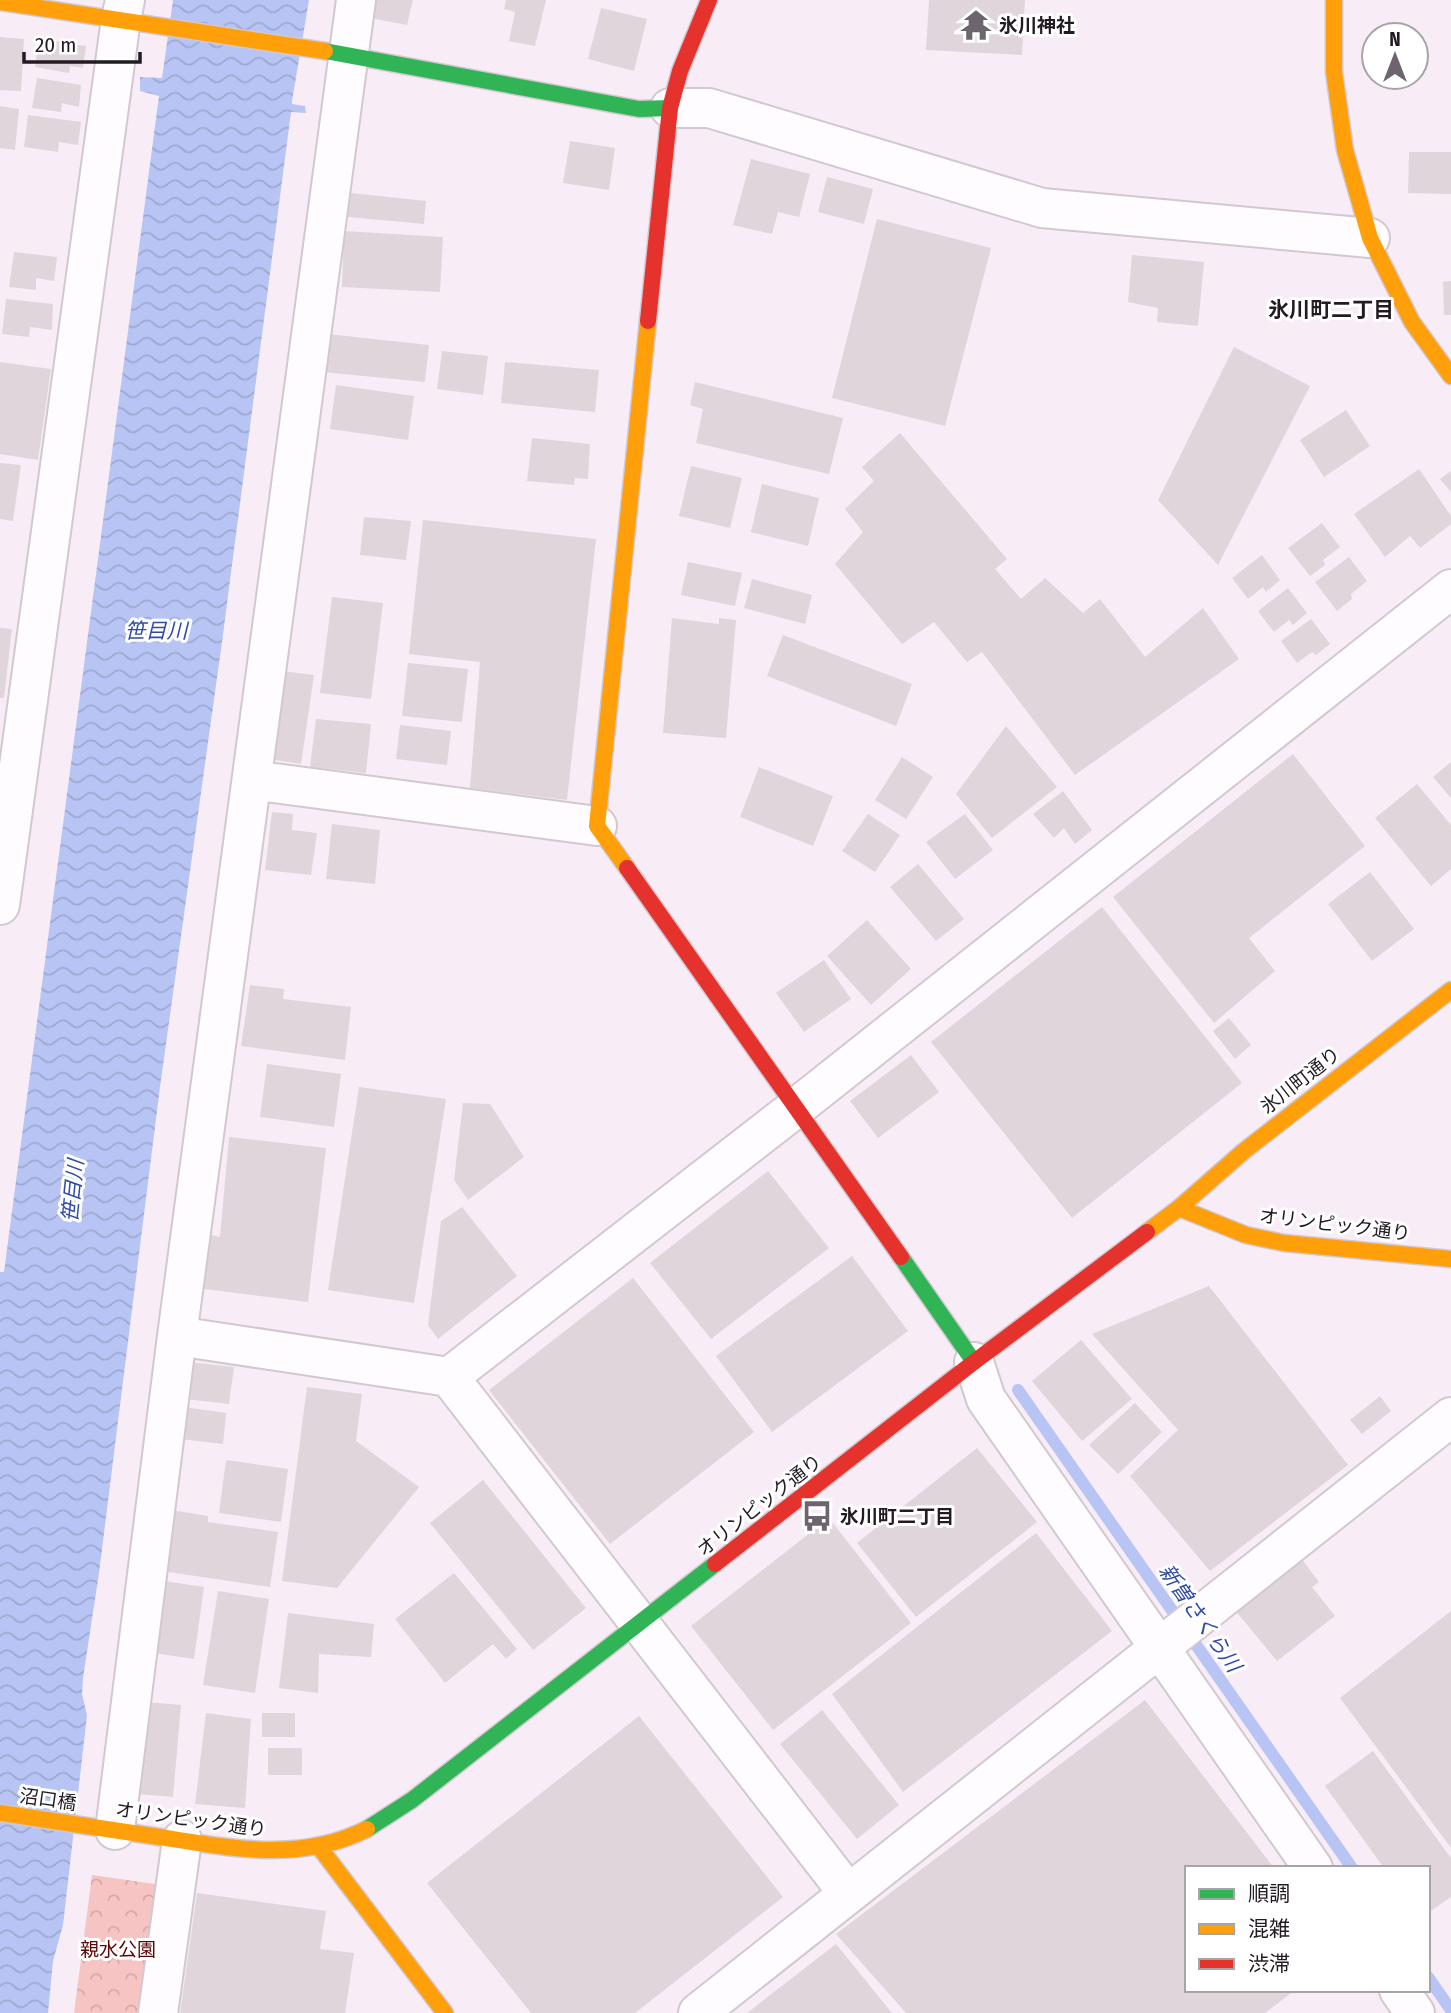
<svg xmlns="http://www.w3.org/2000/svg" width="1451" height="2013" viewBox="0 0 1451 2013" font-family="'Fira Sans Condensed','Noto Sans JP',sans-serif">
  <defs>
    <pattern id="park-crowns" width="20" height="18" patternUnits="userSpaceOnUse" patternTransform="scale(1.75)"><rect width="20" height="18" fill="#f6c5c3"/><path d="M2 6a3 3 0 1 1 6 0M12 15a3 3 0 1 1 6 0" fill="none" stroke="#d3a9a7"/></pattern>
    <pattern id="water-waves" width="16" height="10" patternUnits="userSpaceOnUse" patternTransform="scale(1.75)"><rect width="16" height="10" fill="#b8c5f4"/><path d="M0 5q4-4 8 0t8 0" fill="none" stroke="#9ea9d1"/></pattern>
  </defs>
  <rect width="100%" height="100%" fill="#f8edf7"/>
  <path fill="url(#park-crowns)" d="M92,1875L162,1885L145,2013H74Z"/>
  <path fill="url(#water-waves)" d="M173,0H309L292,101V104L305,106L306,113L291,112L222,642L160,1087L99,1573L83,1678L82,1694L87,1715L63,1925L53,1961L48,2013H0V1272H4L159,96L140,91V77L162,78Z"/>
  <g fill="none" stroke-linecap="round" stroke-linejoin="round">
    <path stroke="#b8c5f4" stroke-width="12" d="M1018,1390L1352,1868
      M1428,1977L1451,2010"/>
  </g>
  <path fill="#dfd5db" d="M374,0H413L407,25L371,18Z
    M506,0H546L535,46L509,41L515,12L504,9Z
    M929,0H1025L1022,55L926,50Z
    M601,8L647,19L634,71L588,59Z
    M0,37L24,39L21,91L0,90Z
    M39,39L86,46L83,68L70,66L69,73L35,67Z
    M37,78L81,85L79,107L62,103L61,112L32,108Z
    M0,106L19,109L15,150L0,148Z
    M28,115L81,122L78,145L59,142L58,152L24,147Z
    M570,141L615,148L609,190L563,183Z
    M1409,152H1451V194L1408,193Z
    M751,159L810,174L799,217L778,212L772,234L733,225Z
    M827,177L873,189L864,224L818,212Z
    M351,193L426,201L424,224L348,217Z
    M877,219L991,248L945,426L832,398Z
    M344,231L443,237L440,292L342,287Z
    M14,252L57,257L54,281L36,278V290L9,287Z
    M1132,255L1204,262L1198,326L1157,322L1158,308L1128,302Z
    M1451,281V315H1444L1443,282Z
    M6,299L53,304L52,330L30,327L29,337L2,334Z
    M327,334L429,345L425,382L323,372Z
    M1234,347L1310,386L1218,565L1158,500Z
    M442,351L488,356L483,395L437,389Z
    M0,362L51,369L38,460L0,454Z
    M505,362L599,370L595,412L501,403Z
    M695,382L843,418L829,474L696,443L703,409L690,405Z
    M336,385L414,396L408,440L330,429Z
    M1346,410L1370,446L1324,477L1300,440Z
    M900,433L1007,559L995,569L1021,599L1045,578L1083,613L1100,599L1145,657L1203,608L1239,659L1075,775L982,652L967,662L934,622L902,644L835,564L863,532L845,509L874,481L862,467Z
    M532,438L590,444L588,479L575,478L574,485L527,481Z
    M0,463L21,465L13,521L0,519Z
    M691,466L742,478L730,528L679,516Z
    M1419,469L1451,516V524L1420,548L1410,536L1385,557L1354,514Z
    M1451,471V492L1440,479Z
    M762,484L819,498L808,546L751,532Z
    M364,517L411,521L406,560L360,555Z
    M423,520L596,539L567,800L470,788L480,662L409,654Z
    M1322,523L1340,547L1323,560L1325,565L1310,576L1288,548Z
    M1262,555L1280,580L1266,592L1263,587L1248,599L1232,578Z
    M1349,557L1367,581L1351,594L1352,599L1337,611L1315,582Z
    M688,562L742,573L735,606L681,595Z
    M752,579L812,595L805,624L744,608Z
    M1288,588L1307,613L1293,625L1289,620L1274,632L1258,611Z
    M332,597L383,603L371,699L320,693Z
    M672,618L719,624V618L736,620L726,738L663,733Z
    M1311,619L1330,644L1316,655L1312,652L1297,663L1281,641Z
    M0,628L12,629L4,698H0Z
    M783,635L912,684L896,726L767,676Z
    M408,663L468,669L462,722L402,716Z
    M282,671L314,675L301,764L269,759Z
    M316,719L371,724L366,773L310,767Z
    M400,725L451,731L447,765L396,759Z
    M1006,726L1057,787L992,838L956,794Z
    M1293,754L1365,846L1249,938L1275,971L1214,1023L1113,897Z
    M902,757L933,777L906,819L875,800Z
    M1451,762V798L1433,777Z
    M759,767L833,796L813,846L740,817Z
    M1417,784L1451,825V869L1431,886L1375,818Z
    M1063,791L1092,830L1075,844L1064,828L1054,838L1033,814Z
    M272,812L293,814L292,830L317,833L311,875L265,870Z
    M868,814L900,835L875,872L842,851Z
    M965,814L993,850L955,879L926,842Z
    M332,824L380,830L375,884L326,879Z
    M918,864L964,919L936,941L890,887Z
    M1370,872L1414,929L1372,961L1328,904Z
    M1102,907L1242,1083L1072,1218L931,1042Z
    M867,920L911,969L871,1005L827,956Z
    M824,960L851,999L804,1032L776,993Z
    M250,985L284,989L283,999L351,1007L345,1060L241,1046Z
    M1229,1018L1251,1045L1235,1059L1213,1031Z
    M911,1055L939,1092L878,1138L850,1101Z
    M267,1064L341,1074L334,1127L260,1117Z
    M359,1087L446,1099L414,1303L328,1290Z
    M463,1103L490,1104L524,1157L468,1200L454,1180Z
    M229,1137L326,1148L308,1302L204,1289L211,1235L220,1237Z
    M768,1171L829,1248L711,1339L650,1263Z
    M462,1207L517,1276L438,1339L428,1325L441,1221Z
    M852,1256L908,1331L772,1432L716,1356Z
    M633,1278L754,1432L610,1544L489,1390Z
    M1209,1286L1348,1465L1210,1571L1130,1476L1178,1430L1092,1334Z
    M1081,1340L1132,1399L1082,1441L1032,1381Z
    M189,1362L234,1367L229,1404L185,1399Z
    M307,1387L362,1394L356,1441L419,1487L337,1588L282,1581Z
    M1380,1396L1391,1411L1362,1434L1350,1420Z
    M1135,1403L1162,1432L1118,1474L1089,1445Z
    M184,1407L226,1413L223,1444L180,1439Z
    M977,1448L1037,1522L916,1617L857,1543Z
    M226,1460L288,1469L281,1522L219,1513Z
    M483,1480L586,1608L533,1650L430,1523Z
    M171,1510L208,1516V1522L278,1532L270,1587L162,1571Z
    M829,1518L911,1623L773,1730L691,1626Z
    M1036,1533L1112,1631L903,1792L832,1694Z
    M1300,1557L1319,1582L1312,1587L1335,1616L1277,1661L1235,1610Z
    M454,1573L517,1649L506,1659L493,1644L445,1683L395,1619Z
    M164,1581L204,1587L194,1659L154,1653Z
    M218,1591L269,1599L255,1693L203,1685Z
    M1451,1611V1848L1340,1698Z
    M288,1613L374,1624L371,1657L319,1654L318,1693L279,1688Z
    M1145,1700L1274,1868H1187V1990H1295L1265,2013H906L836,1934Z
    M145,1702L181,1705L173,1797L137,1794Z
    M822,1710L899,1805L857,1839L780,1744Z
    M206,1713L251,1719L245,1808L195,1804Z
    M262,1713H295V1737H262Z
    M639,1716L783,1897L635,2013H531L427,1883Z
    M268,1748H302V1775H268Z
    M1373,1751L1451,1858V1897L1428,1913V1868H1384L1325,1786Z
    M197,1893L326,1911L320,1949L354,1953L345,2013H180Z
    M836,1944L892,2013H747Z"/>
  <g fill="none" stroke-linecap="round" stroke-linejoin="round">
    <defs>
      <path id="street" d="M670,108H709L1042,208L1370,238
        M252,780L597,826
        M0,905L121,19L125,0
        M177,1336L449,1377L848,1893
        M974,1362L986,1399L1313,1868
        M449,1377L797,1107L1451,589
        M115,1830L177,1336L356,0
        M1399,1990L1415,2013
        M158,2013L182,1840
        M698,2013L1451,1417"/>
      <path id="fast" d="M325,51L639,109L670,108
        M901,1257L974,1362
        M367,1829L412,1800L715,1564"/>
      <path id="slow" d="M1334,0V72L1345,150L1370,238L1412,322L1451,376
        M0,2L325,51
        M627,868L597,826L648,321
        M1179,1208L1244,1151L1451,990
        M1147,1232L1179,1208L1246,1235L1284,1243L1451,1259
        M0,1813C51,1821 102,1828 153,1836C226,1847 298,1864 367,1829
        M320,1848L445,2013"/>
      <path id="jam" d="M648,321L670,108L680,71L709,0
        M627,868L901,1257
        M715,1564L974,1362L1147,1232"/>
    </defs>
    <use href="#street" stroke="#d1c8d0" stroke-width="42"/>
    <use href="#fast" stroke="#d1c8d0" stroke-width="19"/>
    <use href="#slow" stroke="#d1c8d0" stroke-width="19"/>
    <use href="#jam" stroke="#d1c8d0" stroke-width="19"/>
    <use href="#street" stroke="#fefcfe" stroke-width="38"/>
    <use href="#fast" stroke="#30b455" stroke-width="16"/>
    <use href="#slow" stroke="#ff9f0a" stroke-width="16"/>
    <use href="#jam" stroke="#e5322d" stroke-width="16"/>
  </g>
  <defs>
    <symbol id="temple-bare" viewBox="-9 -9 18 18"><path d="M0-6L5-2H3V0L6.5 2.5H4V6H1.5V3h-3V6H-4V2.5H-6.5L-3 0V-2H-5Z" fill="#6d646d" stroke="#fff" stroke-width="2.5" paint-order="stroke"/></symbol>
    <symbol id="bus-bare" viewBox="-9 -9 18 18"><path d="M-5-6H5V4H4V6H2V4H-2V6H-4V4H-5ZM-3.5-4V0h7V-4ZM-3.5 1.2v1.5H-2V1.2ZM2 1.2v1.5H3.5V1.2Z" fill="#6d646d" stroke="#fff" stroke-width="2.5" paint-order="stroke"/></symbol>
  </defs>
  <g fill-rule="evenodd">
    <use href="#temple-bare" x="954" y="3" width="44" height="44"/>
    <use href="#bus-bare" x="795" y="1494" width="44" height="44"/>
  </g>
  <g text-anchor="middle" stroke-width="6" stroke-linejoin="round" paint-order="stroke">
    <g font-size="19" font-weight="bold" fill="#221b22" stroke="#fff" text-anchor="start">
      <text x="999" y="32">氷川神社</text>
      <text x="840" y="1523">氷川町二丁目</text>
    </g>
    <g font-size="19" fill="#221b22" stroke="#fff">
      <text transform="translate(1300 1080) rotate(-38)" y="7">氷川町通り</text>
      <text transform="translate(1335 1224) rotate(7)" y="7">オリンピック通り</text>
      <text transform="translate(759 1505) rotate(-38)" y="7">オリンピック通り</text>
      <text transform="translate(48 1799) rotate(8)" y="7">沼口橋</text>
      <text transform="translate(191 1819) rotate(8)" y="7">オリンピック通り</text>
    </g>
    <g font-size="19" fill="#5b0605" stroke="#fff">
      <text x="118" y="1956">親水公園</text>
    </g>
    <g font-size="21" font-weight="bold" fill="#221b22" stroke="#fff">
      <text x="1331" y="317">氷川町二丁目</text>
    </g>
    <g font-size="21" font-style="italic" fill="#324ca5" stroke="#fff">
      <text x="156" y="638">笹目川</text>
      <text transform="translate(73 1191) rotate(-84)" y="7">笹目川</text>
      <text transform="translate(1200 1618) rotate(55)" y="7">新曽さくら川</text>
    </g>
  </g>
  <rect x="1185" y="1866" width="245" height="126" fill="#ffffff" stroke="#a7a4a7" stroke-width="2"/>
  <rect x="1199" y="1889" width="35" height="10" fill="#30b455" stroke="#a7a4a7" stroke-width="2"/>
  <text x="1248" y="1901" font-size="21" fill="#221b22">順調</text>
  <rect x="1199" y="1924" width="35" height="10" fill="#ff9f0a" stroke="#a7a4a7" stroke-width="2"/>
  <text x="1248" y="1936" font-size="21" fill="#221b22">混雑</text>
  <rect x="1199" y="1959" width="35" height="10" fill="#e5322d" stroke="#a7a4a7" stroke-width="2"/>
  <text x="1248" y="1971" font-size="21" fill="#221b22">渋滞</text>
  <g transform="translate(1395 56)"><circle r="33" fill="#ffffff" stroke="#a7a4a7" stroke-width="2"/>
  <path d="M0-5L12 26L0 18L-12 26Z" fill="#6d646d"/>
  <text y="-10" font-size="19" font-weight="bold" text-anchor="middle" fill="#221b22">N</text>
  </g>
  <path d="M24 52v10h116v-10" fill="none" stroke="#221b22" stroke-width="3.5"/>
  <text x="35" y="52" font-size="21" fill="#221b22" stroke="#ffffff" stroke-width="5" paint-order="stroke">20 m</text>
</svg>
